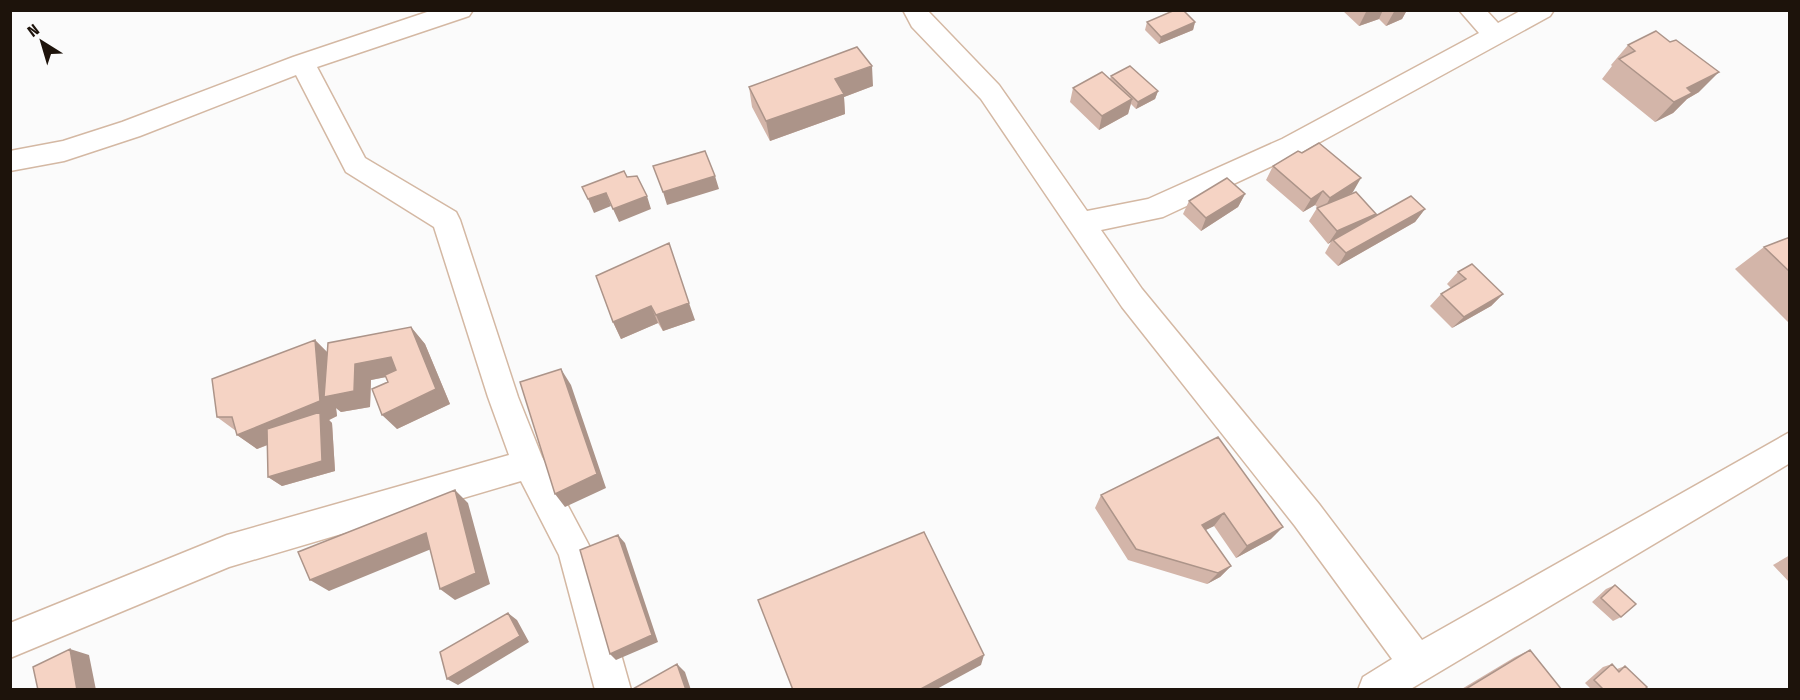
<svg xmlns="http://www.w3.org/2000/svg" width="1800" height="700" viewBox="0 0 1800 700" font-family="'Fira Sans Condensed',sans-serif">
  <rect width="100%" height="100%" fill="#fbfbfb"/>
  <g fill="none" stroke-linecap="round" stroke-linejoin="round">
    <defs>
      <path id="street" d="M433,10H473L469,16L317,67L365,158L456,212L460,220L518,397L542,457L592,551L631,690H595L559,555L521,481L229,567L10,658V623L227,535L509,455L488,397L434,227L346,172L296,75L140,136L64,161L10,171V151L63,141L122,122L293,57Z
        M903,10H927L999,85L1087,211L1148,199L1282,139L1479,33L1459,10H1486L1498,23L1522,10H1554L1550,16L1300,153L1163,217L1101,230L1142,289L1319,504L1422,640L1790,432V463L1409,690H1358L1363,677L1392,659L1295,526L1122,307L981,99L912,27Z"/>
    </defs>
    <use href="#street" stroke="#d4b8a3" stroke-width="3"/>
    <use href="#street" fill="#fff" fill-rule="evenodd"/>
  </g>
  <path fill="#d3b5a9" d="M1342,10H1407L1402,19L1386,26L1379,19L1359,26Z
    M1147,22H1195L1193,30L1159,44L1145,30Z
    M1628,45L1699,92L1687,99L1673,113L1655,122L1602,79L1612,66L1611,65Z
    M1111,76L1158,91L1155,99L1136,109L1131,104L1128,114L1099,130L1070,102L1073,88L1110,79Z
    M873,86L844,97L845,114L770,141L752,107L749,87Z
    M1273,166L1353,192L1347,196L1376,214L1373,217L1425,209L1415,222L1338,266L1325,253L1331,242L1328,244L1309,221L1317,208H1318L1315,205L1303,212L1266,180Z
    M1245,194L1238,207L1201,231L1183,214L1189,201Z
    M1790,237V324L1735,269L1764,247Z
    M1458,272L1503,294L1491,306L1452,328L1430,306L1441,294L1451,288L1447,284Z
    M596,276L695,320L663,331L658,323L621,339L613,322Z
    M411,327L425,344L450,404L397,429L388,382L386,377L371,380L370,407L341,412L336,408L337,416L329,420L332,423L335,471L282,486L268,477V445L257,449L237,435L236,431L217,417L315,340L327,352Z
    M1218,437L1271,539L1236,558L1214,526L1205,530L1231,566L1220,577L1207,584L1128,560L1095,508L1101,495Z
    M1790,555V583L1773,565Z
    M1615,585L1621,617L1613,621L1592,602L1606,589Z
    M1530,650L1562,690H1460L1515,657Z
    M1612,664L1617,669L1625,666L1644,690H1592L1585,683L1603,667Z"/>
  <path fill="#ac9489" d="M1367,10H1383L1379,19L1359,26Z
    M1395,10H1407L1402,19L1386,26Z
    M1195,22L1193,30L1159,44L1161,37Z
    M872,66L873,86L844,97L845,114L770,141L766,121L835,79Z
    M1719,72L1699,92L1687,99L1673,113L1655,122L1687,88Z
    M1158,91L1155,99L1136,109L1138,102Z
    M1132,99L1128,114L1099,130L1102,116Z
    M715,176L719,189L667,205L663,192Z
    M1361,178L1353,192L1323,211L1330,198Z
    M1323,191L1315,205L1303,212L1311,199Z
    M606,193L611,206L594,213L588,199Z
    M1245,194L1238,207L1201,231L1206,218Z
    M647,196L651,209L619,222L613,209Z
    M1425,209L1415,222L1338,266L1346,253Z
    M1376,214L1367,227L1333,240L1331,242L1328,244L1337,231Z
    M1503,294L1491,306L1452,328L1464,317Z
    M689,303L695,320L663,331L656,315Z
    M651,306L658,323L621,339L613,322Z
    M411,327L425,344L450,404L397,429L382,415Z
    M315,340L331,356L355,364L391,357L406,373L371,380L370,407L341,412L336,408L337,416L329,420L332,423L335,471L282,486L268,477L321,423L257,449L237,435Z
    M561,369L571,385L606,488L565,507L555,494Z
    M455,490L468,503L490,584L455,600L440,589Z
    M1224,513L1214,526L1192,537L1202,525Z
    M1283,527L1271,539L1236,558L1247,546Z
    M426,533L441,545L329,591L310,580Z
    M618,535L625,543L658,642L616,660L610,654Z
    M1231,566L1220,577L1207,584L1218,573Z
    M508,613L517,620L529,642L458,685L447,679Z
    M70,649L89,655L96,690H77Z
    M984,655L981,665L935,690H919Z
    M677,664L685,672L691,690H686Z"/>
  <path fill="#f5d3c4" stroke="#ac9489" stroke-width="1.5" d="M1175,10H1183L1195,22L1161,37L1147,22Z
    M1656,31L1670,42L1676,40L1719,72L1687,88L1692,93L1674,102L1619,59L1635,51L1628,45Z
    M857,47L872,66L835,79L844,94L766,121L749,87Z
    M1130,66L1158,91L1138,102L1111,76Z
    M1102,72L1132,99L1102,116L1073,88Z
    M1319,143L1361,178L1330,198L1323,191L1311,199L1273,166L1298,151L1302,153Z
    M705,151L715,176L663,192L653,166Z
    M624,171L627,177L637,176L647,196L613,209L606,193L588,199L582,187Z
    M1227,178L1245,194L1206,218L1189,201Z
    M1356,192L1376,214L1337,231L1317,208Z
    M1411,196L1425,209L1346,253L1333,240Z
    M1790,237V272L1764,247Z
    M669,243L689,303L656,315L651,306L613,322L596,276Z
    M1472,264L1503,294L1464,317L1441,294L1466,279L1458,272Z
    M411,327L436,389L382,415L372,389L388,382L385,375L396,370L391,357L355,364L354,391L324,397L328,343Z
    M315,340L320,401L237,435L232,417H217L212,379Z
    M561,369L597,474L555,494L520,382Z
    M320,412L322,461L268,477L267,429Z
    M1218,437L1283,527L1247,546L1224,513L1202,525L1231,566L1218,573L1136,549L1101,495Z
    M455,490L476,573L440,589L426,533L310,580L298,552Z
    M924,532L984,655L919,690H793L758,600Z
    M618,535L652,635L610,654L580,550Z
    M1615,585L1636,604L1621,617L1601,598Z
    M508,613L520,636L447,679L440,652Z
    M70,649L77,690H38L33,667Z
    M1530,650L1562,690H1464Z
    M677,664L686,690H631Z
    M1612,664L1619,672L1625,666L1647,687L1644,690H1604L1594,680Z"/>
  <rect width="1800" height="700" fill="none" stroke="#1d130b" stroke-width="24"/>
  <g transform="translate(42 42) rotate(323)" stroke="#fbfbfb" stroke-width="4.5" paint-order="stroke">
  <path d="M0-4.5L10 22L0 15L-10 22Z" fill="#1d130b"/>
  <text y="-9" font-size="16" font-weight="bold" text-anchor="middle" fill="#1d130b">N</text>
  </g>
</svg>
